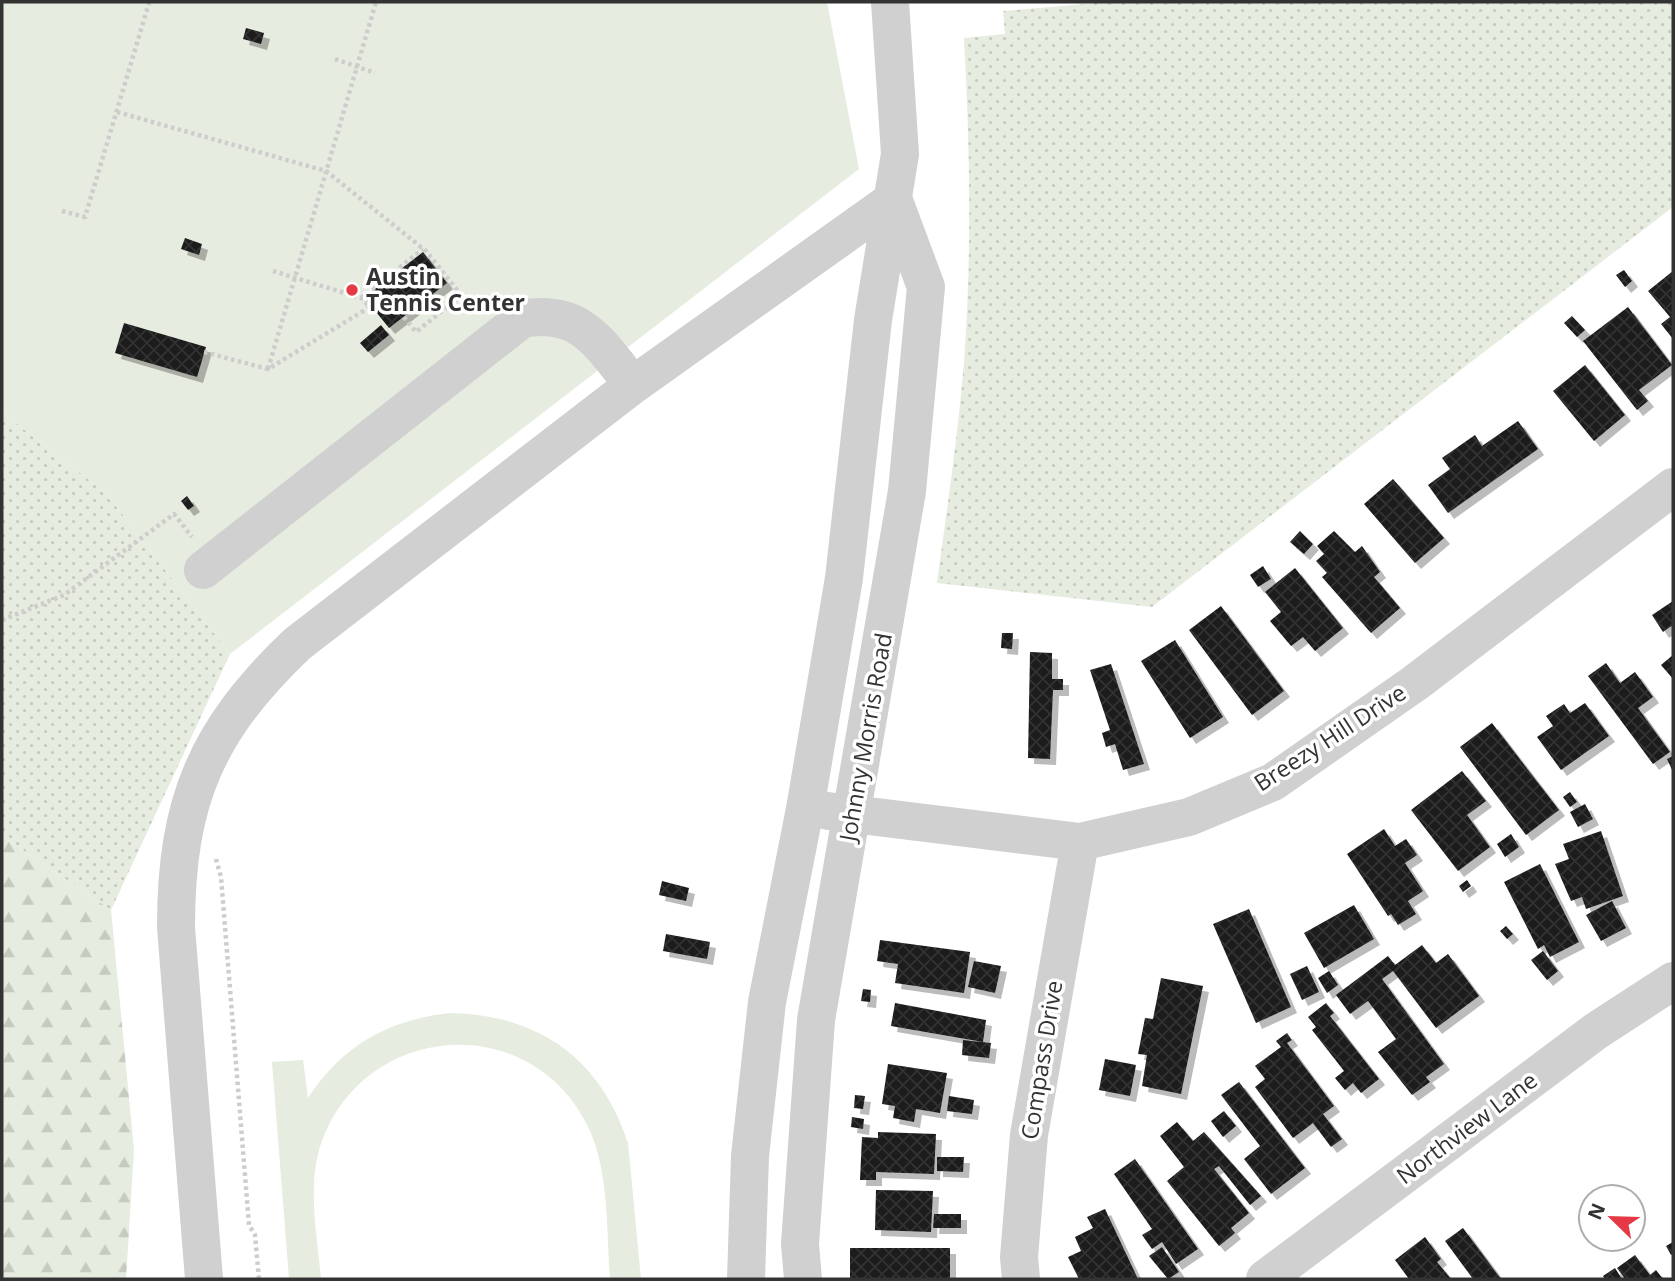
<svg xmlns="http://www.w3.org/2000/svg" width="1675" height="1281" viewBox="0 0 1675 1281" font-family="'Open Sans',sans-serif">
  <defs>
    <pattern id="grass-dots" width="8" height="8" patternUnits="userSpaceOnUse" patternTransform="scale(1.75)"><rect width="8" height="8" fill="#e6ecdf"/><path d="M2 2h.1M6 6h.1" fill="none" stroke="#c6cbc0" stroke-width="1.8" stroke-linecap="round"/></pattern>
    <pattern id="forest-firs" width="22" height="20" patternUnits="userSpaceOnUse" patternTransform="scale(1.75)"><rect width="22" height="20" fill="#e6ecdf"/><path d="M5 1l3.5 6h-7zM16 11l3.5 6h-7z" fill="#c6cbc0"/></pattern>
    <pattern id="building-cross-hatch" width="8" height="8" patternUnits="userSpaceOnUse" patternTransform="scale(1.75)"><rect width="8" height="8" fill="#1a1a1a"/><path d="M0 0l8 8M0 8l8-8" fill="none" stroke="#333"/></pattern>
    <filter id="shadow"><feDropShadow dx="6" dy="6" stdDeviation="0" flood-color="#0004"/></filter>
  </defs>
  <rect width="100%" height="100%" fill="#fff"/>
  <path fill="url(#grass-dots)" d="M1107,2H1673V207L1152,607L937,583C947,509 958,436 964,362C972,254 970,146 964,38L1005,34L1003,11Z
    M2,412L106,493L230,654L111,910L2,836Z"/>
  <path fill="url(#forest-firs)" d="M2,836L111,910L134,1150L126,1279H2Z"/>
  <path fill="#e6ecdf" d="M2,2H827L859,169L230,654L106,493L2,412Z
    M450,1013C539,1015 600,1058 628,1143L641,1279H610C606,1227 610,1165 584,1119C525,1013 373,1023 325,1133C305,1178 317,1232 321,1279H289L272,1062L303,1060L308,1098C343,1045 388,1020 450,1013Z"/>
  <path fill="url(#building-cross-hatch)" filter="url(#shadow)" d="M246,28L264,33L261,44L243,39Z
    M185,238L202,244L199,255L181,249Z
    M423,252L447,283L389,328L364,297Z
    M1624,270L1632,281L1625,287L1616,275Z
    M1673,271V339L1661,324L1670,317L1648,291Z
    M1628,307L1672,365L1639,390L1648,401L1637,410L1583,341Z
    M1572,316L1585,330L1577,337L1564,323Z
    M124,323L206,347L197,377L115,353Z
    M381,325L389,335L368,352L360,343Z
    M1585,365L1625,415L1594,441L1553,391Z
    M1518,421L1538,449L1448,513L1428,485L1450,469L1442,458L1475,435L1482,446Z
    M1393,479L1444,538L1415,563L1364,504Z
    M187,496L194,506L188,510L181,501Z
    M1300,531L1313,544L1304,554L1290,542Z
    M1334,531L1355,552L1362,546L1380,572L1374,577L1400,608L1371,633L1322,577L1327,573L1316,561L1324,554L1317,546Z
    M1263,566L1271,579L1258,587L1250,575Z
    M1295,568L1343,628L1315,651L1303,637L1291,646L1270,621L1281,612L1265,592Z
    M1673,601V625L1663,632L1652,615Z
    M1221,606L1284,691L1252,715L1189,630Z
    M1002,633H1013L1012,649L1001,648Z
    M1175,640L1223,717L1190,738L1141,661Z
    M1030,652L1052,653V679H1063V690H1053L1050,759L1028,758Z
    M1673,655V679L1661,665Z
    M1606,663L1620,683L1635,672L1653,697L1638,708L1670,752L1653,764L1588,676Z
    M1111,664L1144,764L1123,770L1115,744L1106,747L1102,733L1110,730L1090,670Z
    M1585,703L1609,736L1561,770L1537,737L1553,726L1546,716L1564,704L1570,713Z
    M1492,723L1559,810L1526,835L1460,747Z
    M1673,756V772L1667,759Z
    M1462,771L1486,801L1467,815L1490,847L1458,871L1411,810Z
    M1570,792L1577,802L1570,807L1563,797Z
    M1585,804L1593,819L1578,827L1570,812Z
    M1384,829L1395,846L1406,839L1417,855L1405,863L1423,891L1408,901L1416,914L1398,925L1391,914L1388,916L1347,854Z
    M1601,831L1623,896L1586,909L1582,897L1571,901L1555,864L1569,859L1563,844Z
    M1511,834L1519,847L1505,857L1497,844Z
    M1540,864L1579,942L1550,957L1544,945L1538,949L1504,882Z
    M1467,880L1471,886L1463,892L1459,886Z
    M662,881L689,888L686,901L659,895Z
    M1612,901L1626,928L1601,941L1586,915Z
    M1354,905L1374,939L1324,968L1304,933Z
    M1249,909L1291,1007L1256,1023L1213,924Z
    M1506,926L1513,934L1507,939L1500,931Z
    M666,934L710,942L707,959L663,951Z
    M880,940L970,952L964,993L895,983L898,964L877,961Z
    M1422,945L1436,963L1448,954L1479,996L1436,1028L1393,971L1382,979L1444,1064L1426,1077L1430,1082L1412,1095L1378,1052L1396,1039L1368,1001L1350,1014L1336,995L1388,956L1395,965Z
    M1543,951L1558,971L1547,980L1531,960Z
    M974,961L1001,966L995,993L968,987Z
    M1307,966L1319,992L1302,1000L1290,974Z
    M1329,971L1338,985L1327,993L1318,978Z
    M1161,978L1203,986L1181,1094L1142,1086L1147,1055L1138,1054L1145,1018L1153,1019Z
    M863,989L871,990L870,1002L861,1001Z
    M895,1003L986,1020L983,1042L891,1026Z
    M1326,1003L1334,1013L1330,1016L1379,1079L1361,1093L1353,1083L1345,1090L1335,1078L1344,1071L1312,1030L1316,1027L1308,1017Z
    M1287,1033L1292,1040L1287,1043L1334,1106L1323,1114L1342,1139L1331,1147L1313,1123L1293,1138L1255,1087L1265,1079L1255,1066L1281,1047L1276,1041Z
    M963,1040L991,1043L989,1058L962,1055Z
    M1105,1059L1136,1065L1130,1096L1099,1090Z
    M888,1064L947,1073L940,1113L916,1109L914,1122L893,1118L895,1106L882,1104Z
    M1239,1082L1305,1168L1271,1194L1244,1159L1260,1146L1221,1095Z
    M855,1095L865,1096L863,1109L854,1108Z
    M949,1096L974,1100L972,1114L947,1111Z
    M1224,1111L1236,1126L1223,1137L1211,1121Z
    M852,1117L864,1119L863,1129L851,1127Z
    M1177,1122L1193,1141L1204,1132L1261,1196L1250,1205L1219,1166L1214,1169L1249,1213L1231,1228L1235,1233L1219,1246L1167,1181L1184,1167L1160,1136Z
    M878,1132L936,1134L934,1174L876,1172V1180H860L862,1137L878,1138Z
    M937,1157H964L963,1172L937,1171Z
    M1135,1159L1198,1249L1176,1264L1162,1242L1152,1249L1142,1235L1152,1229L1114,1174Z
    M876,1190L933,1191L931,1232L875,1230Z
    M1105,1209L1138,1279H1079L1068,1257L1081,1251L1075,1237L1093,1228L1087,1217Z
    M934,1214H961V1228H933Z
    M1463,1228L1501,1279H1473L1445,1241Z
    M1425,1237L1441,1259L1437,1262L1451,1279H1409L1395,1260Z
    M1673,1242V1254L1671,1255L1666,1246Z
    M1162,1247L1179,1272L1168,1279L1149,1256Z
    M850,1248H950V1279H850Z
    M1635,1255L1650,1275L1656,1270L1663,1279H1625L1617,1268Z
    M1615,1268L1622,1279H1605L1603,1276Z"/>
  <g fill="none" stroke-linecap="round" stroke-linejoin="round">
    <path stroke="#cdcdcd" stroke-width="4.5" stroke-dasharray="3.5 3.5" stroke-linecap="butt" d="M335,59L375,73
      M117,112L326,171L426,251L476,314
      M62,211L85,217L149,3L145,2
      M361,298L423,249
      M404,317L416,332L462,295
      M204,352L268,369L370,307L361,298L273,271
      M268,369L376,2
      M2,620L64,595L174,514L192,537
      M216,859L221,877L249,1225L255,1235L259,1279"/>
    <path stroke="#d0d0d0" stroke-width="38" d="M203,570L522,319C581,308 600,344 633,385
      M828,811L1080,842L1189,817L1273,782L1415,683L1673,487
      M204,1279L176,927C176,801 206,731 297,644L633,385L893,200
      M746,1279L750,1156L767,1002L805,809L844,578L873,320L900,154L890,2
      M803,1279L800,1244L816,1020L907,491L926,287L894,201
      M1021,1279L1019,1257L1029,1135L1080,842
      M1265,1279L1596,1031L1673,981"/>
  </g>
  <circle fill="#e63946" stroke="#fff" stroke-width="2.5" cx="352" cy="290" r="7"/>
  <g text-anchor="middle" stroke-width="7" stroke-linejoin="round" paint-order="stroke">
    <g font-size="23" font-weight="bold" fill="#333" stroke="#fff" text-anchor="start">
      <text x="366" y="285">Austin<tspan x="366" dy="26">Tennis Center</tspan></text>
    </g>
    <g font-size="23" fill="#333" stroke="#fff">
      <text transform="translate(866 737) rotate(-80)" y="8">Johnny Morris Road</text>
      <text transform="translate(1330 738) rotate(-33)" y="8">Breezy Hill Drive</text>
      <text transform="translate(1042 1060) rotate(-81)" y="8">Compass Drive</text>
      <text transform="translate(1467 1128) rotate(-37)" y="8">Northview Lane</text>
    </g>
  </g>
  <rect width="1675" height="1281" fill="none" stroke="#333333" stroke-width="7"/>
  <g transform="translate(1612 1218) rotate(293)"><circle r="33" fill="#ffffff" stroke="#adadad" stroke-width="2"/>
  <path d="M0-5L12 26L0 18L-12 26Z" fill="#e63946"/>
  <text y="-10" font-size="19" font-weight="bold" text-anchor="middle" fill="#333333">N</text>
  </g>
</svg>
